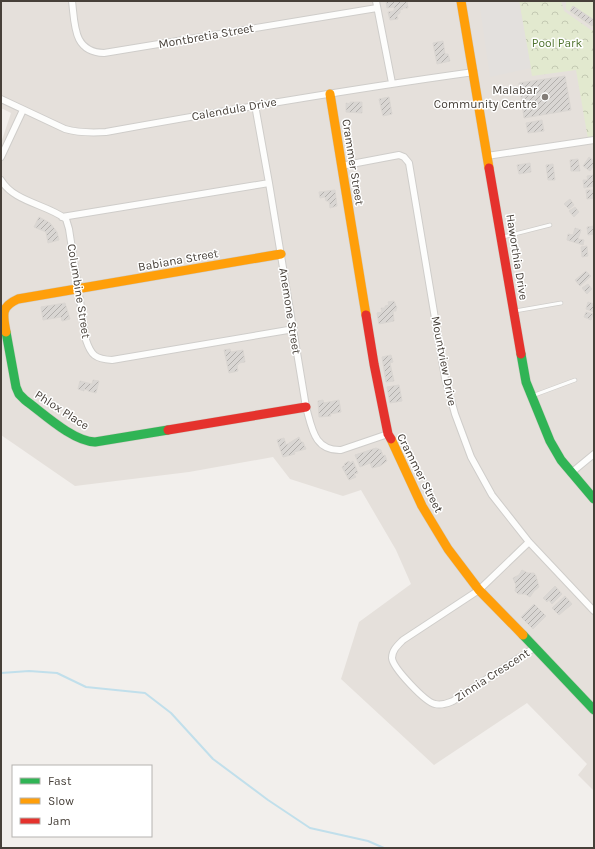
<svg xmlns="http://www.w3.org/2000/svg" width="595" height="849" viewBox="0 0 595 849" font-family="Karla,sans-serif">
  <defs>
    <pattern id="park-crowns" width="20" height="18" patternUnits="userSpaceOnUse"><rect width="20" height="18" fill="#e2e9cf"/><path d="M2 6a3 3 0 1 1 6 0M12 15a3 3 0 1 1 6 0" fill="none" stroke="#c3c9b2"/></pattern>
    <pattern id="building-hatch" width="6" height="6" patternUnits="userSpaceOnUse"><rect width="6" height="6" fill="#d9d6d3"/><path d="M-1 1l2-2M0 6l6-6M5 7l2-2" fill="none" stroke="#b2afac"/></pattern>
  </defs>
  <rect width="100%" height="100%" fill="#f2efec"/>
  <path fill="#e5e0db" d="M1,1H594V791L578,775L587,764L527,703L434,765L341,679L359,622L411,584L396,550L361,490L343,496L290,479L273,457L189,472L75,486L1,435V143L11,113L1,108Z"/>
  <path fill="url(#park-crowns)" d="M519,1H561L564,11L591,30H594V138L588,139L576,70L532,76Z"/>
  <path fill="#e2e9cf" d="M566,1H594V28L566,9Z"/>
  <path fill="#e3e0dd" d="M479,1H519L531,68L490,77Z"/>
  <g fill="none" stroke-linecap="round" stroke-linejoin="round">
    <path stroke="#c1dfeb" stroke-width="2" d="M1,673L29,671L57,673L86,687L145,693L171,713L213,759L268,800L310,828L368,841L384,848"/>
  </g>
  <path fill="url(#building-hatch)" stroke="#dad6d2" d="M386,1H407L408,8H402L403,9L400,10V13L397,15L398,19L390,20L388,12L394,11V7L387,8Z
    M573,6L594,20L592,26L570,11Z
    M443,41L445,54H448L450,61L437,64L433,43Z
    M565,76L571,110L524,118L519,83Z
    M389,97L392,114L383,116L379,99Z
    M350,102H362V113L346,112V103L350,104Z
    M542,120L544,131L528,133L526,123Z
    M589,157L594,161V165L590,171L583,166Z
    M578,159L580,171H571L570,160Z
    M530,163L531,172L519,174L517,165Z
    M553,164L555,180H548L546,165Z
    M594,175V186L584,188L583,180H588L587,176Z
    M335,190L337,206L330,208L329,201H326L325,197L320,198L319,192Z
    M586,190H594V198L587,199Z
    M570,199L574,205L569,209L564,204Z
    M575,207L579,212L574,217L569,211Z
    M39,217L50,223L57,232L59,240L48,243L46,232L34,227Z
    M594,226V234L588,235L587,227Z
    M575,228L581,230L578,239L584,240L583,245L567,240L568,234L573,235Z
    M587,246L588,256L582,257L581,247Z
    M586,271L591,276L580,286L575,280Z
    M588,284L592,289L587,294L582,288Z
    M394,301L397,308L396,309V311H393L394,321L379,324L377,313L382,312L381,308H385V306L389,305L388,302Z
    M588,302L594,304V312L586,309Z
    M65,303L70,319L62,321L61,317L43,320L41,307Z
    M586,312L593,314L591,320L584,317Z
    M230,349L231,352L243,350L245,362L239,363V364L237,365L238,371L229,373L224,350Z
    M391,355L393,362L390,363L394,381L386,382L382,357Z
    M93,380L99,381L96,393L88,391V390L84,389V391L78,389L80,381L92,384Z
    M399,385L402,401L390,403L387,387Z
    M323,400L324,403L339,400L341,412L330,414L331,416L319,417L318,401Z
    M299,437L301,442H303L306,449L294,452L295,454L283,457L277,440L284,438L286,445Z
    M376,448L381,450L383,456L385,455L387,461L380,466L372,468L370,463L360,467L355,455Z
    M349,461L350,463L353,461L358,473L354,474L356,477L349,480L342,467L345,465L344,464Z
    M522,570L528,573H534L536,576L539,587L534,591L530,597L525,594H518L515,591L516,585L513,578L519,575Z
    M555,586L562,594L552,604L549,600L547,602L543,598Z
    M565,596L572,604L559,615L552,608Z
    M534,604L546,616L533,629L521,617Z"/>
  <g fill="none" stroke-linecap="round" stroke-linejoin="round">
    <defs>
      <path id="lane" d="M503,237L550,225
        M515,311L561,303
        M532,396L575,380"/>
      <path id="street" d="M72,1C75,25 73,52 104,53L377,8
        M376,1L392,83
        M1,99L65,129C79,133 91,133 106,132C228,110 351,89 474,72
        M255,105L269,183L306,407C312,428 314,451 341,450L388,434
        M487,156L594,140
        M1,157L23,110
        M341,166L399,155L404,157L409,163L445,378L455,414L471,457L492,495L529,542L594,611
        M1,180C14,202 46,204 66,219L69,229L86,340C91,355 95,359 112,360L294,329
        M62,217L269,183
        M571,473L594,454
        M529,542L479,590L403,640C398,645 392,650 392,658C393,668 425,702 435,704C442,706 448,703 453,701L534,648"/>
      <path id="fast" d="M6,332L16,387L19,394L25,400C43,413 72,441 95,442L168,430
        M521,354L526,382L550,441L561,460L594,499
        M523,635L594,710"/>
      <path id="slow" d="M461,1L489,168
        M330,94L366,315
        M6,332C3,315 0,307 18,299L281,254
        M391,439L422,506L448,549L479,590L523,635"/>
      <path id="jam" d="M489,168L521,354
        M366,315L374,364L388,434L391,439
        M168,430L306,407"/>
    </defs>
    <use href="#lane" stroke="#cfcdca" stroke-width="4.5"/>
    <use href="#street" stroke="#cfcdca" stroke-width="8"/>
    <use href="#fast" stroke="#d0cbc3" stroke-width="10"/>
    <use href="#slow" stroke="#d0cbc3" stroke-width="10"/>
    <use href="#jam" stroke="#d0cbc3" stroke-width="10"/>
    <use href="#lane" stroke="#fdfdfc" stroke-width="3"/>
    <use href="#street" stroke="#fdfdfc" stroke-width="6"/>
    <use href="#fast" stroke="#30b455" stroke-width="9"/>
    <use href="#slow" stroke="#ff9f0a" stroke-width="9"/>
    <use href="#jam" stroke="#e5322d" stroke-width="9"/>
  </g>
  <circle fill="#837d78" stroke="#fff" stroke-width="1.5" cx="545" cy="97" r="4"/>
  <g text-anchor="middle" stroke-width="3" stroke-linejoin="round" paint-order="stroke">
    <g font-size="12" fill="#474039" stroke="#fff">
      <text transform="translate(206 36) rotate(-10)" y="4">Montbretia Street</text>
      <text transform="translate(234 109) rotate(-10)" y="4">Calendula Drive</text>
      <text transform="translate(353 162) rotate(81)" y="4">Crammer Street</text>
      <text transform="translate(517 257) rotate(81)" y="4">Haworthia Drive</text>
      <text transform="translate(178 260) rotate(-10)" y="4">Babiana Street</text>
      <text transform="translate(79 291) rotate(81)" y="4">Columbine Street</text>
      <text transform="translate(290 311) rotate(81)" y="4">Anemone Street</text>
      <text transform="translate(444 361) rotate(79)" y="4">Mountview Drive</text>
      <text transform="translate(62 410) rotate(33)" y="4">Phlox Place</text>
      <text transform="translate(420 473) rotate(63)" y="4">Crammer Street</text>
      <text transform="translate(492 675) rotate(-33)" y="4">Zinnia Crescent</text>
    </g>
    <g font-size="12" fill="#517430" stroke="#fff">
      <text x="557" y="47">Pool Park</text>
    </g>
    <g font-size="12" fill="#474039" stroke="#fff" text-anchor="end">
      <text x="537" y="94">Malabar<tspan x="537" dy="14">Community Centre</tspan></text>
    </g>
  </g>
  <rect width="595" height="849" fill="none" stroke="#474039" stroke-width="4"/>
  <rect x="12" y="765" width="140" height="72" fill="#ffffff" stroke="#b5b3b0"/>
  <rect x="20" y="778" width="20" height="6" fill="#30b455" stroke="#b5b3b0"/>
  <text x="48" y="785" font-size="12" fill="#474039">Fast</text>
  <rect x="20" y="798" width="20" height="6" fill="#ff9f0a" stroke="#b5b3b0"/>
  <text x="48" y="805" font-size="12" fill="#474039">Slow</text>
  <rect x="20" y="818" width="20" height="6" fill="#e5322d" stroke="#b5b3b0"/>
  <text x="48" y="825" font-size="12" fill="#474039">Jam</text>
</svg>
